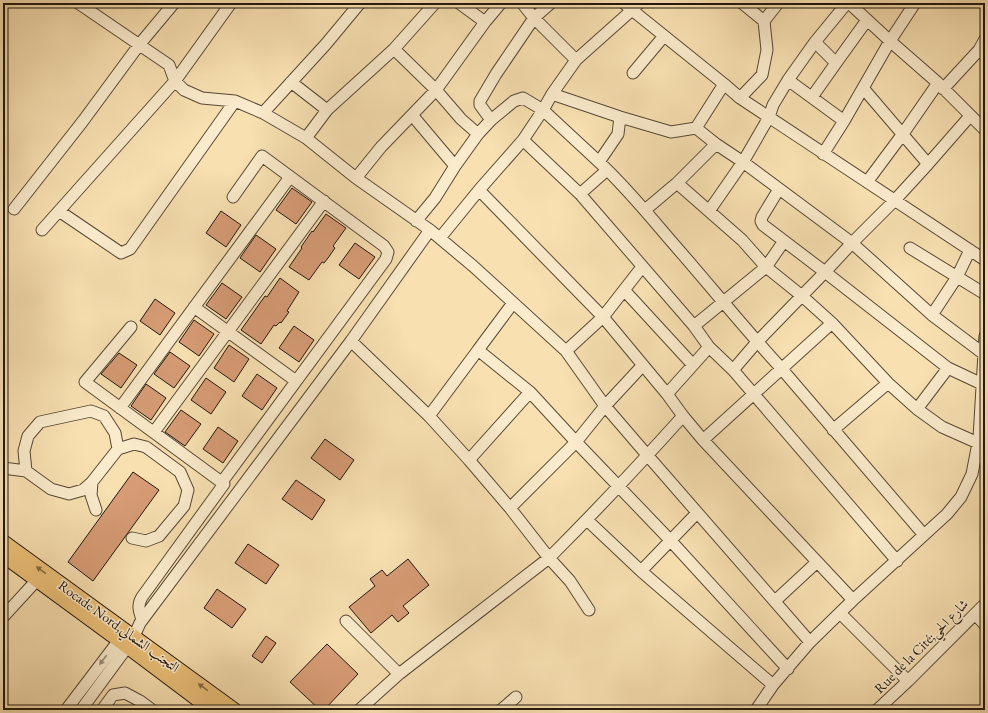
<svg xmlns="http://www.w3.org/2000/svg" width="988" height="713" viewBox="0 0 988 713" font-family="'EB Garamond',Amiri,serif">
  <rect width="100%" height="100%" fill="#f8e0b1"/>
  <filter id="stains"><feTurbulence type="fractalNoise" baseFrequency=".005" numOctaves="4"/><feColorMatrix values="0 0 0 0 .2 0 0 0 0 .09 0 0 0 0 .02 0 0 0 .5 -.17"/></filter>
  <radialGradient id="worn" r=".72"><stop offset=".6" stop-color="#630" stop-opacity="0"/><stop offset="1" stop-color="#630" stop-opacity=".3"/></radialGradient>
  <path fill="#d79c75" stroke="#21160d" d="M292,188L312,202L296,224L276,210Z
    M221,211L241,225L226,247L206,233Z
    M326,214L346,228L333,246L335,248L328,258L324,263L322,262L309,280L289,267L302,248L301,247L312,231L313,232Z
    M256,235L276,249L260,272L240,258Z
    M355,243L375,257L359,279L339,265Z
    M280,278L299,292L287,311L289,312L281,323L280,322L276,326L274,325L261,344L241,330L265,296L267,297Z
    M222,283L242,297L226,319L206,305Z
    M155,299L175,313L160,335L140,321Z
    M194,320L214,334L199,356L179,342Z
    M294,326L314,340L299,362L279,348Z
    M229,345L249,359L234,382L214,368Z
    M170,352L190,366L174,388L154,374Z
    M119,353L137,365L121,388L101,374Z
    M257,374L277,388L262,410L242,396Z
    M206,378L226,392L211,414L191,400Z
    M146,384L166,398L151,420L131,406Z
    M181,410L201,424L185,446L165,432Z
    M218,427L238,441L223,463L203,449Z
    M325,439L354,460L340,480L311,458Z
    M133,472L159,490L93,581L68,562Z
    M296,480L325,500L312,520L282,499Z
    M248,544L279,565L266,584L235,563Z
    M408,559L429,585L403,606L409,613L398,622L392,615L371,633L349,607L375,586L370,579L382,570L387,576Z
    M217,589L246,609L232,628L204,608Z
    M266,636L276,643L262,663L252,656Z
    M327,644L358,674L324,710H320L290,682Z"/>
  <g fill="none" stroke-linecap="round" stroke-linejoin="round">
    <defs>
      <path id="minor" d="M78,3L169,65L175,81L184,90L202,98L235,101L263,113L306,138L356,178L430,230
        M849,3L890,41L938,83L985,130
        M764,21L778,3
        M485,22L501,3
        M815,42L836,63
        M394,49L435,3
        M979,50L985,39
        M576,60L632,10L624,3
        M633,73L664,36
        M788,80L844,121
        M291,82L327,110
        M724,84L740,98L762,75L767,50L764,21L742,3
        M943,89L979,50L985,54
        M552,94L620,117L671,132L696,128L724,84L632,10L639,3
        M812,97L836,63L867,20
        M740,98L985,260
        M263,113L326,44L360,3
        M412,115L455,166
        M491,120L480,105V101L496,74L534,18L551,3
        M696,128L716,144L677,183L742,240L766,267L802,296L832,323L888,383L917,409L942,427L978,443
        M306,138L327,110L394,49L436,90L461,119L478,134
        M523,140L580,194L694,326L709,347L733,370L897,561
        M716,144L743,162L852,243L932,315L984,354
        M823,154L844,121L890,41L915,3
        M599,162C625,186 648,214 671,241C708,283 743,327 781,368L924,535
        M928,164L970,116
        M356,178L381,147L436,90L485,22L459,3
        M867,182L902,135L938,83
        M779,189L762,217L761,221L763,225L825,272L948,368L982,384
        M479,190L603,317L667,394L683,416L703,440L853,600
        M580,194L607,170
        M14,209L83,121L139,45L174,3
        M645,210L677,183
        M59,211L121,253L130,249L235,101
        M709,211L743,162L769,117L773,105L788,80L815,42L847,3
        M416,221L435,198L455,166L478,134L491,120L514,101L523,98L543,110L599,162L618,134L620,117
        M42,230L175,81L231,3
        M440,238L479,190L523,140L543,110L552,94L576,60L534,18L522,3
        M910,248L985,294
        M624,290L693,365L709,347
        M513,303L478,350L530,392L576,442L670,540L788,669
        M194,307L296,381
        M932,315L957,277L970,250
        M694,326L766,267L784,241
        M131,327L85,382L224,484L142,597C137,605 139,611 142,619
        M351,341L429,416L478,350
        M566,351L603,317L642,267
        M733,370L757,342L825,272L852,243L895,200L928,164L863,88
        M667,394L693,365
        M120,408L290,177
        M917,409L948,368
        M833,430L888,383
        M154,432L324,201
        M703,440L832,323
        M469,460L530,392
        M3,468L26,471L51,489L69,494L83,490L92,482L118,449L134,444L146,447L180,472L188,490L184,506L159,536L146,541L132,538
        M26,471L24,451L28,436L40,422L91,411L104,416L115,433L118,449
        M92,482L91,495L96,510
        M222,482L386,259L388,252L384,246L262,156L233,197
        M510,508L576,442L605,406L643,365
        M587,520L641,571L773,685
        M641,571L697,513
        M775,601L817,562
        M589,610L570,581L549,558C595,512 639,465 683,416
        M840,613L908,681
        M975,614L985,625
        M3,617L37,580
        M346,621L399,674
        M810,642L853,600L947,514L961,497L972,474L979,438L985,336
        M66,710L123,635
        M81,710L128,646L135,634L140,623L351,341L430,230L473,266L566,351L605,406L648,456L810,642L773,685L756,710
        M102,710L113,695L125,693L140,701L152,710
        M359,710L399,674L549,558L510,508L469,460L429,416
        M501,710L516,697
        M877,710L908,681L985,604
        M984,710L985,709"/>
      <path id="major" d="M3,542L234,710
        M3,555L119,640L212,710"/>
    </defs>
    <use href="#minor" stroke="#574836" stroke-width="13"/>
    <use href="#major" stroke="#21160d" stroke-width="16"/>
    <use href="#minor" stroke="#faebcc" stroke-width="11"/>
    <use href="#major" stroke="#ecc078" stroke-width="14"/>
  </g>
  <defs><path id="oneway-solid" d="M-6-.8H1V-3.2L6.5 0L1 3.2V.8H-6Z"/></defs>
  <g fill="#866b42">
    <use href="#oneway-solid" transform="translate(41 570) rotate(-144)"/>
    <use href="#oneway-solid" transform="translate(203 687) rotate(-144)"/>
  </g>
  <use fill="#988b76" href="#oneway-solid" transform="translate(103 660) rotate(127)"/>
  <g text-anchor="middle" stroke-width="3" stroke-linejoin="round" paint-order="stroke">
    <g font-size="14" fill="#21160d" stroke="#faebcc">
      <text transform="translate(119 626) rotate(36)" y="5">Rocade Nord,التجنب الشمالي</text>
      <text transform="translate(921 646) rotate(-45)" y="5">Rue de la Cité;شارع الحي</text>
    </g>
  </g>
  <rect width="988" height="713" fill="none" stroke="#f8e0b1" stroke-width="16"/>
  <rect x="4" y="4" width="980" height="705" fill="none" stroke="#21160d" stroke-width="2"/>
  <rect x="8" y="8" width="972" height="697" fill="none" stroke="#21160d"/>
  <rect width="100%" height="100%" filter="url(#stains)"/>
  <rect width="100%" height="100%" fill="url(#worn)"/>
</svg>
